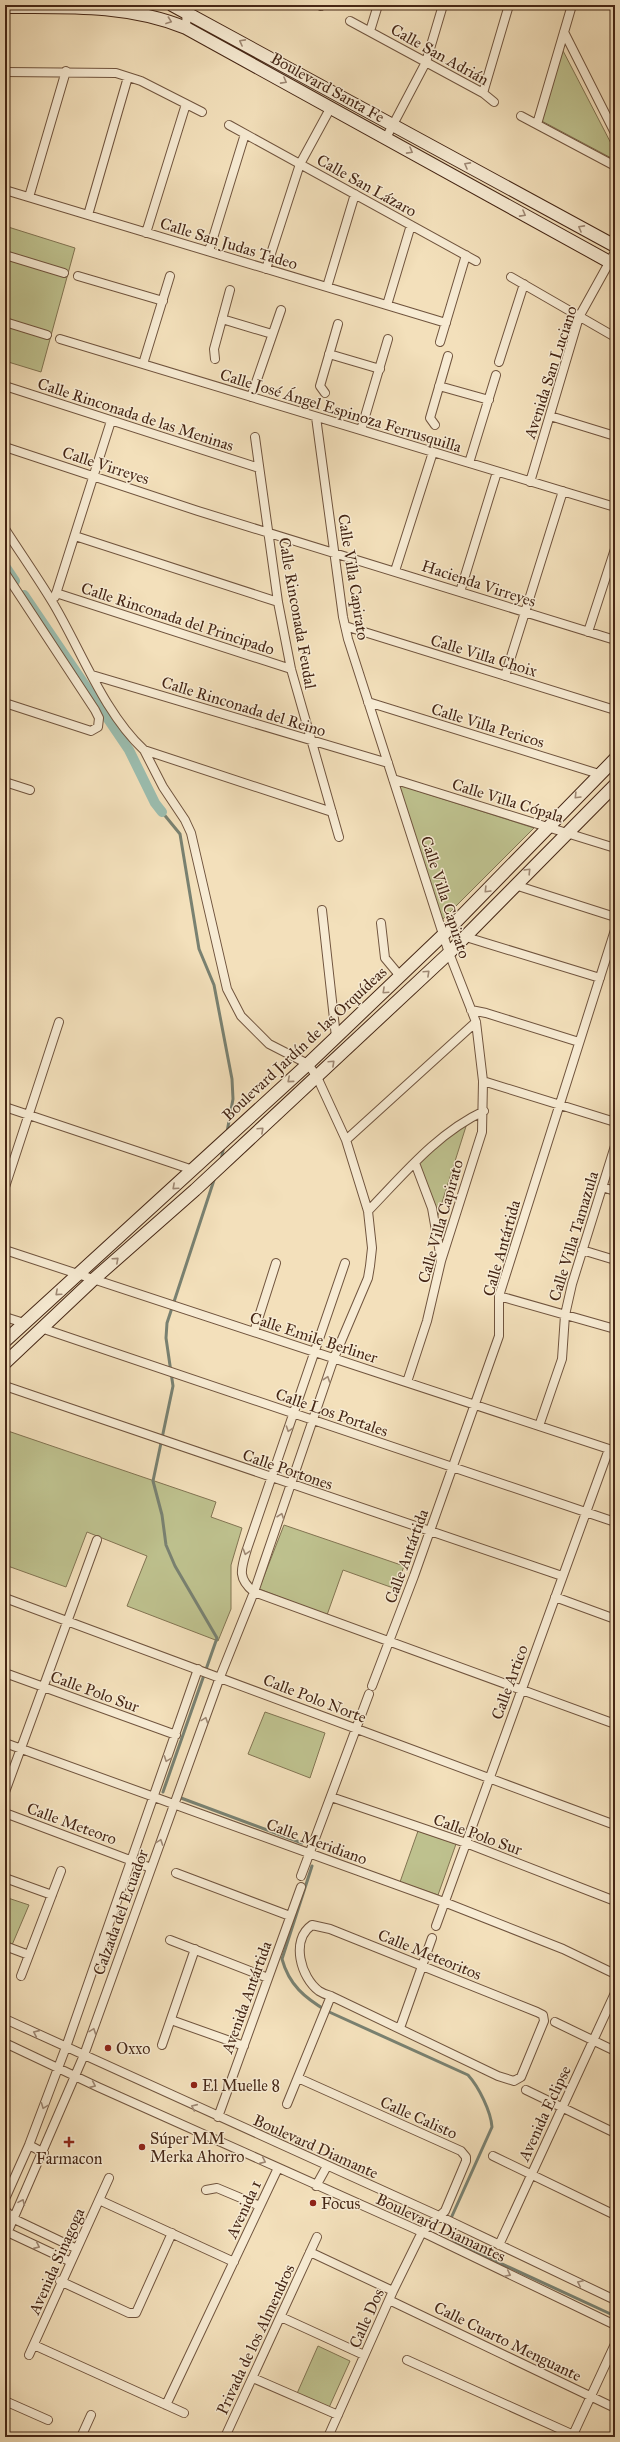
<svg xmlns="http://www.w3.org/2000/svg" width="620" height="2442" viewBox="0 0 620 2442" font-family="'IM FELL Great Primer',serif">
  <rect width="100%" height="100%" fill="#f3e0bb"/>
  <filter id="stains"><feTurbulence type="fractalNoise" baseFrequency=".005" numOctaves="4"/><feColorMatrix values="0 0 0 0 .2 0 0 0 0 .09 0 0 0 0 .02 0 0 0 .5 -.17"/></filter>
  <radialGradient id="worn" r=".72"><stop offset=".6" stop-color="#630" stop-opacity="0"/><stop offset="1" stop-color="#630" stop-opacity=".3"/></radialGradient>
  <path fill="#bec18e" stroke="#827452" d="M560,45L615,151V160L538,119Z
    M5,226L75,248L41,372L5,361Z
    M396,784L534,828L441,921Z
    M468,1120L433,1231L428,1195L413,1158Z
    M5,1430L216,1502L211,1517L242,1528L231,1565V1609L218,1641L127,1606L147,1556L87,1532L66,1587L5,1565Z
    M284,1525L404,1566L396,1589L343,1570L327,1615L259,1589Z
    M265,1712L325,1733L310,1778L248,1754Z
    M418,1831L456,1844L438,1895L400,1882Z
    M5,1897L29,1905L12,1945L5,1942Z
    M318,2346L350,2361L327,2412L295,2398Z"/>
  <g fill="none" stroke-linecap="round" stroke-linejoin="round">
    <path stroke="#798171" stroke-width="3" d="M162,812L180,834L199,949L214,985L232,1079L233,1099L227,1132
      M221,1160L224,1146
      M163,1792L217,1638L175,1566L166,1545L162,1515L153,1481L173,1386L166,1338L167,1323L215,1177
      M181,1798L302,1843
      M312,1866L282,1959C289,1985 305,1998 327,2011L468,2075C479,2087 491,2112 492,2127L452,2216
      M450,2228L449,2236L459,2244L615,2316"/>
    <path stroke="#9bbdaf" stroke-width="10" d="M5,566L15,581
      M24,595L129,750L155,803L162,812"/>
    <defs>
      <path id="street" d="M319,5L321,6
        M350,21L483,93L494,102
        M186,28L187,5
        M370,31L378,5
        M564,32L615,133
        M5,72L116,73L141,81L202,112
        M483,93L509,5
        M521,116L615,166
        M537,124L572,5
        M229,125L476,261
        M386,138L426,62L443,5
        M5,190L446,323
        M29,197L66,71
        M88,215L128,77
        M146,233L186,104
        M209,251L245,134
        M5,255L64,273
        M266,269L300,164L331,107
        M78,276L163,301
        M511,277L615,337
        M327,287L355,194
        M387,305L411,225
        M222,319L272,334
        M5,322L47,335
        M60,339L615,507
        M440,342L466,255
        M329,354L380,369
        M215,359L214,349L230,290
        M499,362L524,284
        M143,364L170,276
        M5,386L259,468
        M439,386L489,400
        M325,393L320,386L338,324
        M251,397L281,310
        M550,416L615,436
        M316,417L343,617L348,639L449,953L476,1022L483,1081L482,1132L441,1261L427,1321L407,1382
        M435,425L430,418L448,356
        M361,430L388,339
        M255,437L278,602L291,669L339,837
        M5,447L198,511L615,640
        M469,463L496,375
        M530,482L579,317L615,252
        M5,529C21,554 38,578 53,603C81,650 104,713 144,750L332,812
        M75,536L278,602
        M395,571L433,452
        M5,573L95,710L99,718L98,727L91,731L5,703
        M460,592L497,472
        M56,593L291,669
        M55,597L111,421
        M345,626L615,710
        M588,632L615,549
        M92,675L388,763
        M505,676L563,491
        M368,702L599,774
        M393,779L615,848
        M5,782L30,790
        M515,885L615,917
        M322,910L336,1037
        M381,923L385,958L400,976
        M466,937L600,978
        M471,1010L486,1013L579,1042
        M483,1081L615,1122
        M5,1107L193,1170
        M346,1140L476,1022
        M415,1163L432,1208L441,1259
        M5,1187L59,1022
        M602,1187L615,1191
        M368,1211C403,1175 437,1133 484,1111
        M5,1250L615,1451
        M582,1250L615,1260
        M345,1263L247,1549C241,1569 237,1578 254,1592L615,1724
        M499,1296L615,1329
        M5,1317L24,1323
        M41,1328L615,1522
        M254,1332L276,1263
        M5,1386L562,1576
        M539,1426L562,1359L565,1315L572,1284L615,1146
        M555,1597L615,1619
        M5,1598L615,1825
        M5,1673L176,1735
        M372,1686L414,1576L499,1336V1296L615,930
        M5,1743L444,1902L563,1949L615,1974
        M5,1792L97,1540
        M331,1797L466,1843L615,1901
        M5,1813L151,1868
        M176,1873L290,1916
        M301,1876L369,1694
        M5,1878L52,1895
        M436,1926L609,1449
        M170,1940L268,1978
        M5,1946L29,1955
        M21,1976L61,1871
        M5,2019L439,2216L615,2300
        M171,2020L244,2046
        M555,2022L615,2051
        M400,2028L432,1938
        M5,2043L98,2087L422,2232L615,2325
        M162,2045L195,1949
        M298,2078L461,2151L466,2157V2161L445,2211L422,2232L393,2291L328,2437
        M526,2090L615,2133
        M287,2104L331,1996C327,1995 322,1993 319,1991C301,1978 290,1940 312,1925L330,1929L537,2012L543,2015L544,2021L521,2077L514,2081L498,2076L331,1996
        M218,2117L301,1887
        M29,2145L44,2153
        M493,2156L615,2215
        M316,2186L327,2166
        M206,2190L217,2188L260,2206
        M5,2199L29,2145L66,2047L198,1669
        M99,2200L234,2262
        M5,2210L14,2219L75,2248
        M5,2231L69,2261
        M5,2238L84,2055L220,1677L254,1592L334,1358L368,1278L370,1266L372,1248L368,1211L346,1140L317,1077L308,1064L269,1044L241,1016L227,989L191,833L185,820L163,787L144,750
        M499,2245L615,1993
        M310,2252L393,2291
        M60,2281L129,2313H136L172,2233
        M389,2300L615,2408
        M281,2317L364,2355
        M34,2345L184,2413
        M29,2355L109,2178
        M407,2360L578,2437
        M253,2378L338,2415
        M5,2401L48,2420
        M166,2405L278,2168
        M81,2437L91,2415
        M225,2437L317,2237
        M572,2437L615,2344"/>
      <path id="secondary" d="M172,5L615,246
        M5,7C66,7 128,4 186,28L615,265
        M5,1341L308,1064L443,935L615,759
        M5,1363L94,1279L195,1190L449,953L615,785"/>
    </defs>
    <use href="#street" stroke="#70543e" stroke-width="10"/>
    <use href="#secondary" stroke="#452615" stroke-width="14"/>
    <use href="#street" stroke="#f7ebd3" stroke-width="8"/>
    <use href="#secondary" stroke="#f7ebd3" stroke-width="12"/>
  </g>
  <defs><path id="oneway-chevron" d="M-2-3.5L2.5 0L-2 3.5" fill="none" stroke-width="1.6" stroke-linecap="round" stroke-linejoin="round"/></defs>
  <g stroke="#9e8874">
    <use href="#oneway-chevron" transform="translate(169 21) rotate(20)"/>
    <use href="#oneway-chevron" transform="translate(242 42) rotate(-152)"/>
    <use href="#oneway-chevron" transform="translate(284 81) rotate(29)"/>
    <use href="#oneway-chevron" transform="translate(410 151) rotate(29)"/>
    <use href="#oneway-chevron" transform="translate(467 165) rotate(-151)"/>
    <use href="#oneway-chevron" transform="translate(523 214) rotate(29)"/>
    <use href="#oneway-chevron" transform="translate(581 228) rotate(-151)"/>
    <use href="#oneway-chevron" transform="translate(577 796) rotate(134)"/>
    <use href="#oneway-chevron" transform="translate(528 871) rotate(-46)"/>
    <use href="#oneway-chevron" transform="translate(487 890) rotate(134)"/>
    <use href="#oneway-chevron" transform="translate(427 973) rotate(-43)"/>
    <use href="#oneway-chevron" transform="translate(385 991) rotate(137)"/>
    <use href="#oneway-chevron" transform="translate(332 1063) rotate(-43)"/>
    <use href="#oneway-chevron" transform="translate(290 1080) rotate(139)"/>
    <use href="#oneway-chevron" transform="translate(261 1130) rotate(-43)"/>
    <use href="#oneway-chevron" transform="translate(175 1187) rotate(138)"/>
    <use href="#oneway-chevron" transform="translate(116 1260) rotate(-42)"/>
    <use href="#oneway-chevron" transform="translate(58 1293) rotate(138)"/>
    <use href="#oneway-chevron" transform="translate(327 1379) rotate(-71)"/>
    <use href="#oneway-chevron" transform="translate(289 1429) rotate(109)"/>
    <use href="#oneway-chevron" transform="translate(281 1516) rotate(-71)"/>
    <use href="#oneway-chevron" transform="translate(246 1552) rotate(107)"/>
    <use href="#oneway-chevron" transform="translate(205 1720) rotate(-70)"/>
    <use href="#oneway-chevron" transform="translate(167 1759) rotate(110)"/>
    <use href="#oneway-chevron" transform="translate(160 1842) rotate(-70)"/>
    <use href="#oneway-chevron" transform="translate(93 2031) rotate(-70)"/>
    <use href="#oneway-chevron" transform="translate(36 2033) rotate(-156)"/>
    <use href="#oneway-chevron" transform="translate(93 2085) rotate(24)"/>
    <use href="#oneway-chevron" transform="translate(44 2106) rotate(111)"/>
    <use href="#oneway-chevron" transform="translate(194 2107) rotate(-156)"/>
    <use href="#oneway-chevron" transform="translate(263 2161) rotate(24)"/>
    <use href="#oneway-chevron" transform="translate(22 2202) rotate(-66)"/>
    <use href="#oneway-chevron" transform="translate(37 2246) rotate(24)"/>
    <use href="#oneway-chevron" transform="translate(508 2274) rotate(26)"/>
    <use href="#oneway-chevron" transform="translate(580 2283) rotate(-155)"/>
  </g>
  <g fill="#8f2418" stroke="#f7ebd3" stroke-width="1.5">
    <circle cx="108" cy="2048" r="4"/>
    <circle cx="194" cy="2085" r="4"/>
    <path d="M67 2136h4v4h4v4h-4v4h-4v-4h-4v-4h4z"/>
    <circle cx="142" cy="2147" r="4"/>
    <circle cx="313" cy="2203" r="4"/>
  </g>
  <g text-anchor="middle" stroke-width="3" stroke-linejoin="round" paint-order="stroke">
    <g font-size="16" fill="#452615" stroke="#f7ebd3">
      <text transform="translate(440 54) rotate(29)" y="6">Calle San Adrián</text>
      <text transform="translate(328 87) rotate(29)" y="6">Boulevard Santa Fe</text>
      <text transform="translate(367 185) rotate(29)" y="6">Calle San Lázaro</text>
      <text transform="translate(229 243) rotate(17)" y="6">Calle San Judas Tadeo</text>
      <text transform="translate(550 372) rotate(-72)" y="6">Avenida San Luciano</text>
      <text transform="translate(341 410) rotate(17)" y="6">Calle José Ángel Espinoza Ferrusquilla</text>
      <text transform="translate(136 414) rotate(18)" y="6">Calle Rinconada de las Meninas</text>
      <text transform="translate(106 465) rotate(18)" y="6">Calle Virreyes</text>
      <text transform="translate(354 577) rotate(81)" y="6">Calle Villa Capirato</text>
      <text transform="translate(479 583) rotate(18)" y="6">Hacienda Virreyes</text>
      <text transform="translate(298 613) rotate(80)" y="6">Calle Rinconada Feudal</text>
      <text transform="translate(178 618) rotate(18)" y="6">Calle Rinconada del Principado</text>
      <text transform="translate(484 655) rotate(17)" y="6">Calle Villa Choix</text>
      <text transform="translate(244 706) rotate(17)" y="6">Calle Rinconada del Reino</text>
      <text transform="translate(488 725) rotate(17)" y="6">Calle Villa Pericos</text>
      <text transform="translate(508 800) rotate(17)" y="6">Calle Villa Cópala</text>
      <text transform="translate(446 897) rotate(72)" y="6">Calle Villa Capirato</text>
      <text transform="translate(304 1043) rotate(-43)" y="6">Boulevard Jardín de las Orquídeas</text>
      <text transform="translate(440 1221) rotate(-74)" y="6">Calle Villa Capirato</text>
      <text transform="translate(573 1236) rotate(-73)" y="6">Calle Villa Tamazula</text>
      <text transform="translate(501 1248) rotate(-74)" y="6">Calle Antártida</text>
      <text transform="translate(314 1337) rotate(18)" y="6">Calle Emile Berliner</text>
      <text transform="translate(332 1412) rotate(19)" y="6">Calle Los Portales</text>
      <text transform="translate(288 1469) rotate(19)" y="6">Calle Portones</text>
      <text transform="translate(406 1556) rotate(-70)" y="6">Calle Antártida</text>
      <text transform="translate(509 1682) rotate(-70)" y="6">Calle Artico</text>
      <text transform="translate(95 1691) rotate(20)" y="6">Calle Polo Sur</text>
      <text transform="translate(315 1698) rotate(21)" y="6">Calle Polo Norte</text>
      <text transform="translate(72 1823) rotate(20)" y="6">Calle Meteoro</text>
      <text transform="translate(478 1834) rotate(20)" y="6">Calle Polo Sur</text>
      <text transform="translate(317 1841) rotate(20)" y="6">Calle Meridiano</text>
      <text transform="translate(120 1912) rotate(-70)" y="6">Calzada del Ecuador</text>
      <text transform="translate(430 1954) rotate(22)" y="6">Calle Meteoritos</text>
      <text transform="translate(246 1997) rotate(-70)" y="6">Avenida Antártida</text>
      <text transform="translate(544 2113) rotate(-65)" y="6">Avenida Eclipse</text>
      <text transform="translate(419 2117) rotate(24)" y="6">Calle Calisto</text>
      <text transform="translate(316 2146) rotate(24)" y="6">Boulevard Diamante</text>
      <text transform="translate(243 2209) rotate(-65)" y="6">Avenida 1</text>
      <text transform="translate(441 2227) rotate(25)" y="6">Boulevard Diamantes</text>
      <text transform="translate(56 2261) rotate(-66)" y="6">Avenida Sinagoga</text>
      <text transform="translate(366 2318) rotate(-66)" y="6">Calle Dos</text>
      <text transform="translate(255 2339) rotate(-65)" y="6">Privada de los Almendros</text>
      <text transform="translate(508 2341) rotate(26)" y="6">Calle Cuarto Menguante</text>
    </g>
    <g font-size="16" fill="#452615" stroke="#f7ebd3" text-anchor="start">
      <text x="116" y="2054">Oxxo</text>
      <text x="202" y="2091">El Muelle 8</text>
      <text x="150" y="2144">Súper MM<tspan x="150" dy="18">Merka Ahorro</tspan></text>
      <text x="69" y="2164" text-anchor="middle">Farmacon</text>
      <text x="321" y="2209">Focus</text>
    </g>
  </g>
  <rect width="620" height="2442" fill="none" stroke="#f3e0bb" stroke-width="20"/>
  <rect x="6" y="6" width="608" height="2430" fill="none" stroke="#452615" stroke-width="2"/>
  <rect x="10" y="10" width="600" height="2422" fill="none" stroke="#452615"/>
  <rect width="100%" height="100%" filter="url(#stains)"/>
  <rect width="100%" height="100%" fill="url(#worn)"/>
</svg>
